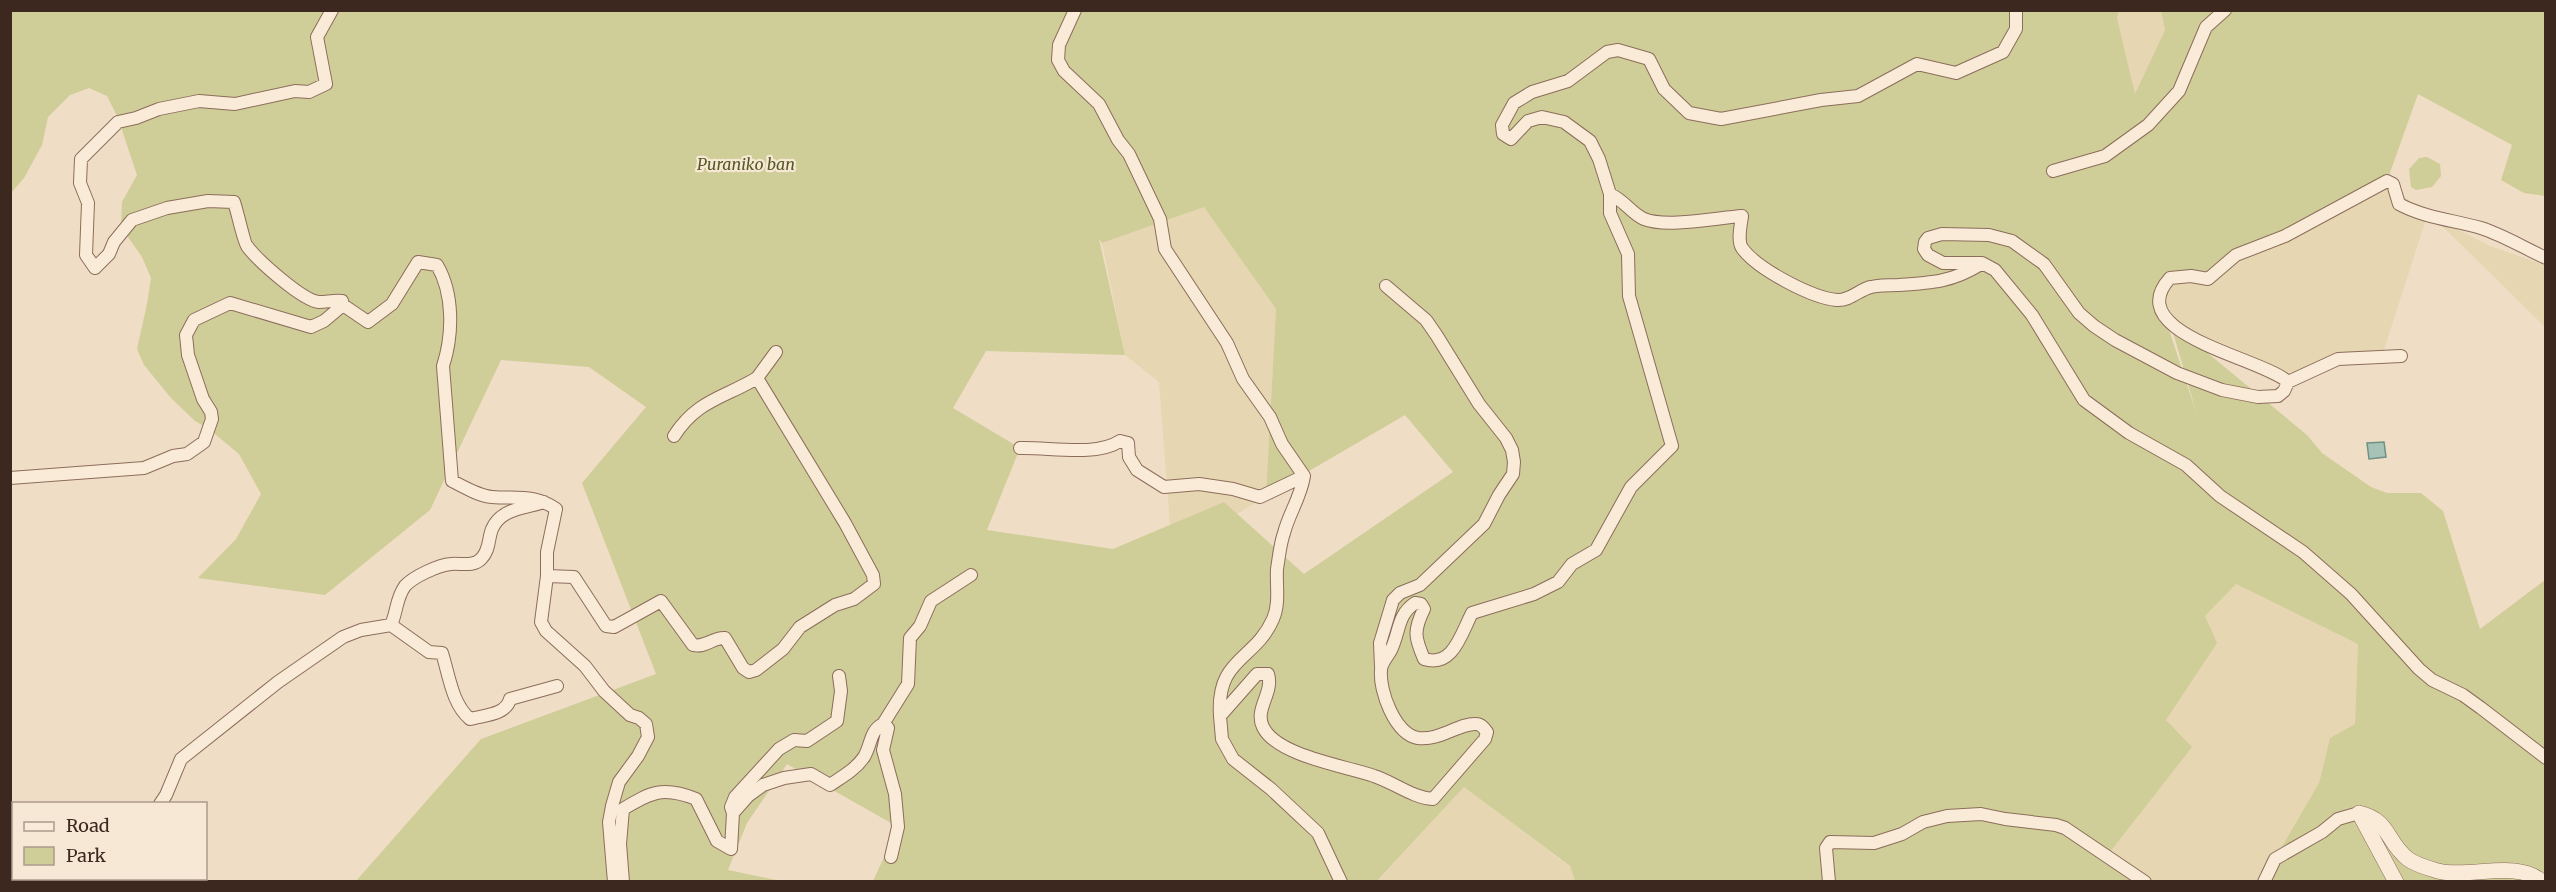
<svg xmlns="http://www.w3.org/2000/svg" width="2556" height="892" viewBox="0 0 2556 892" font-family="Merriweather,serif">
  <rect width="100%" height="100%" fill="#f0ddc5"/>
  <path fill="#e6d6b2" d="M2119,11H2161L2165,30L2135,95L2117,18Z
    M2387,181L2427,216L2382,356L2280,374L2165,317L2163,286L2236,255Z
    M1204,207L1276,309L1266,496L1237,514L1224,502L1170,525L1159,382L1125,355L1102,243Z
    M2433,217L2490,246L2545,265V327Z
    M2236,584L2358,644L2355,724L2330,738L2319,783L2264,881H2146L2110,852L2191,747L2166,720L2216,643L2205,616Z
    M1464,787L1570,867L1575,881L1377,882Z"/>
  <path fill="#cfcd98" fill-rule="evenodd" d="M2119,10L2117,18L2135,94L2165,30L2161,11H2545V196L2524,193L2501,180L2512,145L2418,94L2387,181L2236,255L2208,279L2171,278L2159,299L2197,415L2170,322L2307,435L2322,453L2371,487L2387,493H2421L2443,511L2480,629L2545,580V881H2266L2275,859L2319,783L2330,738L2355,724L2358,644L2236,584L2205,616L2217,643L2166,720L2192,747L2110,852L2146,881H1575L1570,866L1464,787L1377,881H873L898,827L787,764L747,823L728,870L781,881H810H356L481,739L656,674L582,483L646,407L589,367L501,360L430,510L325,595L198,578L236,539L261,494L239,454L209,429L195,421L171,398L144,365L137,349L147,304L151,278L142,257L121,227L122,202L137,175L118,118L107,96L89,88L70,95L48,117L42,145L24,178L12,192L11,224V11ZM1204,207L1276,309L1266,496L1405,415L1453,472L1304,574L1224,502L1113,549L987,530L1020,448L953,408L986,351L1125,355L1099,239L1102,243Z
    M2427,157L2440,164L2441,176L2432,187L2416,190L2411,187L2409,169L2419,158Z"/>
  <path fill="#a7c3b7" stroke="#6d9284" stroke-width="1.5" d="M2384,442L2386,457L2369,459L2367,443Z"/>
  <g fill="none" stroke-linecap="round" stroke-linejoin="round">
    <defs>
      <path id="minor" d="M332,10L317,37L326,84L309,92L295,91L235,104L199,101L159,109L136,118L118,122L81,159L80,183L88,203L86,255L95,268L109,254L114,242L132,220L167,208L208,201L234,202C237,210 244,243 247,246C257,260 303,301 319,302C327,302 334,300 342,301L343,305
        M1075,10L1059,45L1058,60L1064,71L1099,104L1118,140L1129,154L1160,219L1165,249L1227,343L1243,379L1270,417L1282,444L1304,476C1301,497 1289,513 1284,533C1280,544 1279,557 1277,569C1276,586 1280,603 1273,619C1255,661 1216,657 1220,716
        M2053,171L2105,156L2148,125L2179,91L2206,27L2225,10
        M1610,194C1625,201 1632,214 1644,219C1666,228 1716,218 1742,216C1741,225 1737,240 1742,248C1757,269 1812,298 1837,300C1850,301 1860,289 1871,287C1880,285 1890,285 1898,285C1932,283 1952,282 1981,264
        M2401,356L2338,359L2288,382L2284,391L2278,396L2258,397L2222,390L2177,373L2115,340L2094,326L2079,313L2044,264L2012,241L1989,235L1942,234L1928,238L1925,242L1924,249L1928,255L1943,263H1982L1995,270L2032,315L2084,400L2129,433L2186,465L2220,496L2303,552L2351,594L2419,669L2432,680L2463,695L2481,708L2546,758
        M2288,382C2263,358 2119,334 2170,278L2191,276L2208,279L2236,255L2285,236L2387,181L2393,184L2399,204C2425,218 2453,220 2481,228C2503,235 2524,248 2546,258
        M674,436C697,400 724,398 757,378
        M1020,448C1049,447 1096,457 1120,441L1128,443L1129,457L1137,470L1164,487L1199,484L1233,489L1260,497L1304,476
        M10,478L144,468L173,456L187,454L204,442L212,419L211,412L203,399L188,355L186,335L194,320L230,303L311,327L324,321L343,305L368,322L392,304L418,262L437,265C454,294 453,335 443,366L452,481C464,487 479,496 492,497C516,499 535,494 556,509L547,552V576L541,622L546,631L585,666L604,691L630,715L639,718L646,724L648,737L638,756L619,782L612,806L609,822L614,882
        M547,576L574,577L606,626L614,627L661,601L693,645C706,648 713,637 725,638L743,668L749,672L756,670L783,649L800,627L835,605L854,599L874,584L873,575L845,523L757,378L776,352
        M391,625L429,652L442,653C449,675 452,704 470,719C485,715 506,715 510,699L557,686
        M1381,667L1380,643L1393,600L1400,593L1420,585L1484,524L1499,495L1513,474L1514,462L1512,450L1506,438L1479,404L1437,336L1426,320L1386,286
        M883,724L908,684L910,638L920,626L931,601L971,575
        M160,804L166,795L181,759L278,682L343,637L361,630L391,625C397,612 396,598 405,586C413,577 438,565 451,564C461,563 473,567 481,559C490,550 488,539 492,529C501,508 526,508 544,502
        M733,813L748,796L763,785L784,778L811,774L830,785C842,777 856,769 864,757C871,746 870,730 883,724L888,728L883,750L895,794L898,827L891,857
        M623,882L620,844L623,809C651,792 663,786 696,799L717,841L731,849L733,813L731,807L735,797L779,749L794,740L807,741L837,721L841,691L839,676
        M1341,882L1318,833L1271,789L1233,759L1222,739L1220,716L1257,674H1268C1274,693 1254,709 1263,727C1277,756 1346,766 1374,776C1393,782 1413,798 1433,799L1485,739L1487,732C1484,728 1481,724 1476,724C1459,723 1440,741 1418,738C1395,734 1379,691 1381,670C1381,663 1388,656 1391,650C1400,632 1397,615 1415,603L1421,604L1424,609C1413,631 1415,638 1424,659C1453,668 1461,634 1472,613L1534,594L1558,582L1572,564L1596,550L1631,487L1672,446L1629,296L1628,254L1610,213V194L1599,159L1590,141L1564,122L1542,117L1528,121L1511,139L1503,134L1502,125L1514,103L1532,92L1568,81L1607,52L1618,50L1649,59L1664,89L1689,113L1721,119L1821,100L1858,96L1917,64L1956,73L2003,52L2016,29V10
        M1829,882L1826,848L1830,842L1874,843L1902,834L1923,822L1947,816L1981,814L2005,819L2056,825L2065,828L2145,882
        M2264,882L2275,859L2322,832L2338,819L2359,813"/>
      <path id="tertiary" d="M10,832L14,836
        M34,878V882
        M2396,882L2359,813C2390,820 2386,842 2408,859C2416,865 2428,868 2438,871C2468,879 2518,859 2542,882"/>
    </defs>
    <use href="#minor" stroke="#8c6d5a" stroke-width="14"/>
    <use href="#tertiary" stroke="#8c6d5a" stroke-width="16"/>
    <use href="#minor" stroke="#faebd9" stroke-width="12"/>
    <use href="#tertiary" stroke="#faebd9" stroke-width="15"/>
  </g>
  <g text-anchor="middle" stroke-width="4.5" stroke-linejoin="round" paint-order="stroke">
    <g font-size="16" font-style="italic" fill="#535924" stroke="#f7e8d5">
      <text x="746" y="170">Puraniko ban</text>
    </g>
  </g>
  <rect width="2556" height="892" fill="none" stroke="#3c281f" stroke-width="24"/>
  <rect x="12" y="802" width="195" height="78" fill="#f7e8d5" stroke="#ac9b8c" stroke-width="1.5"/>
  <rect x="24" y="822" width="30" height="9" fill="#faebd9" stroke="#ac9b8c" stroke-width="1.5"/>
  <text x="66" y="832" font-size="18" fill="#3c281f">Road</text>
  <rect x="24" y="847" width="30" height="18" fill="#cfcd98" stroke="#ac9b8c" stroke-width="1.5"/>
  <text x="66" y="862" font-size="18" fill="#3c281f">Park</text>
</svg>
